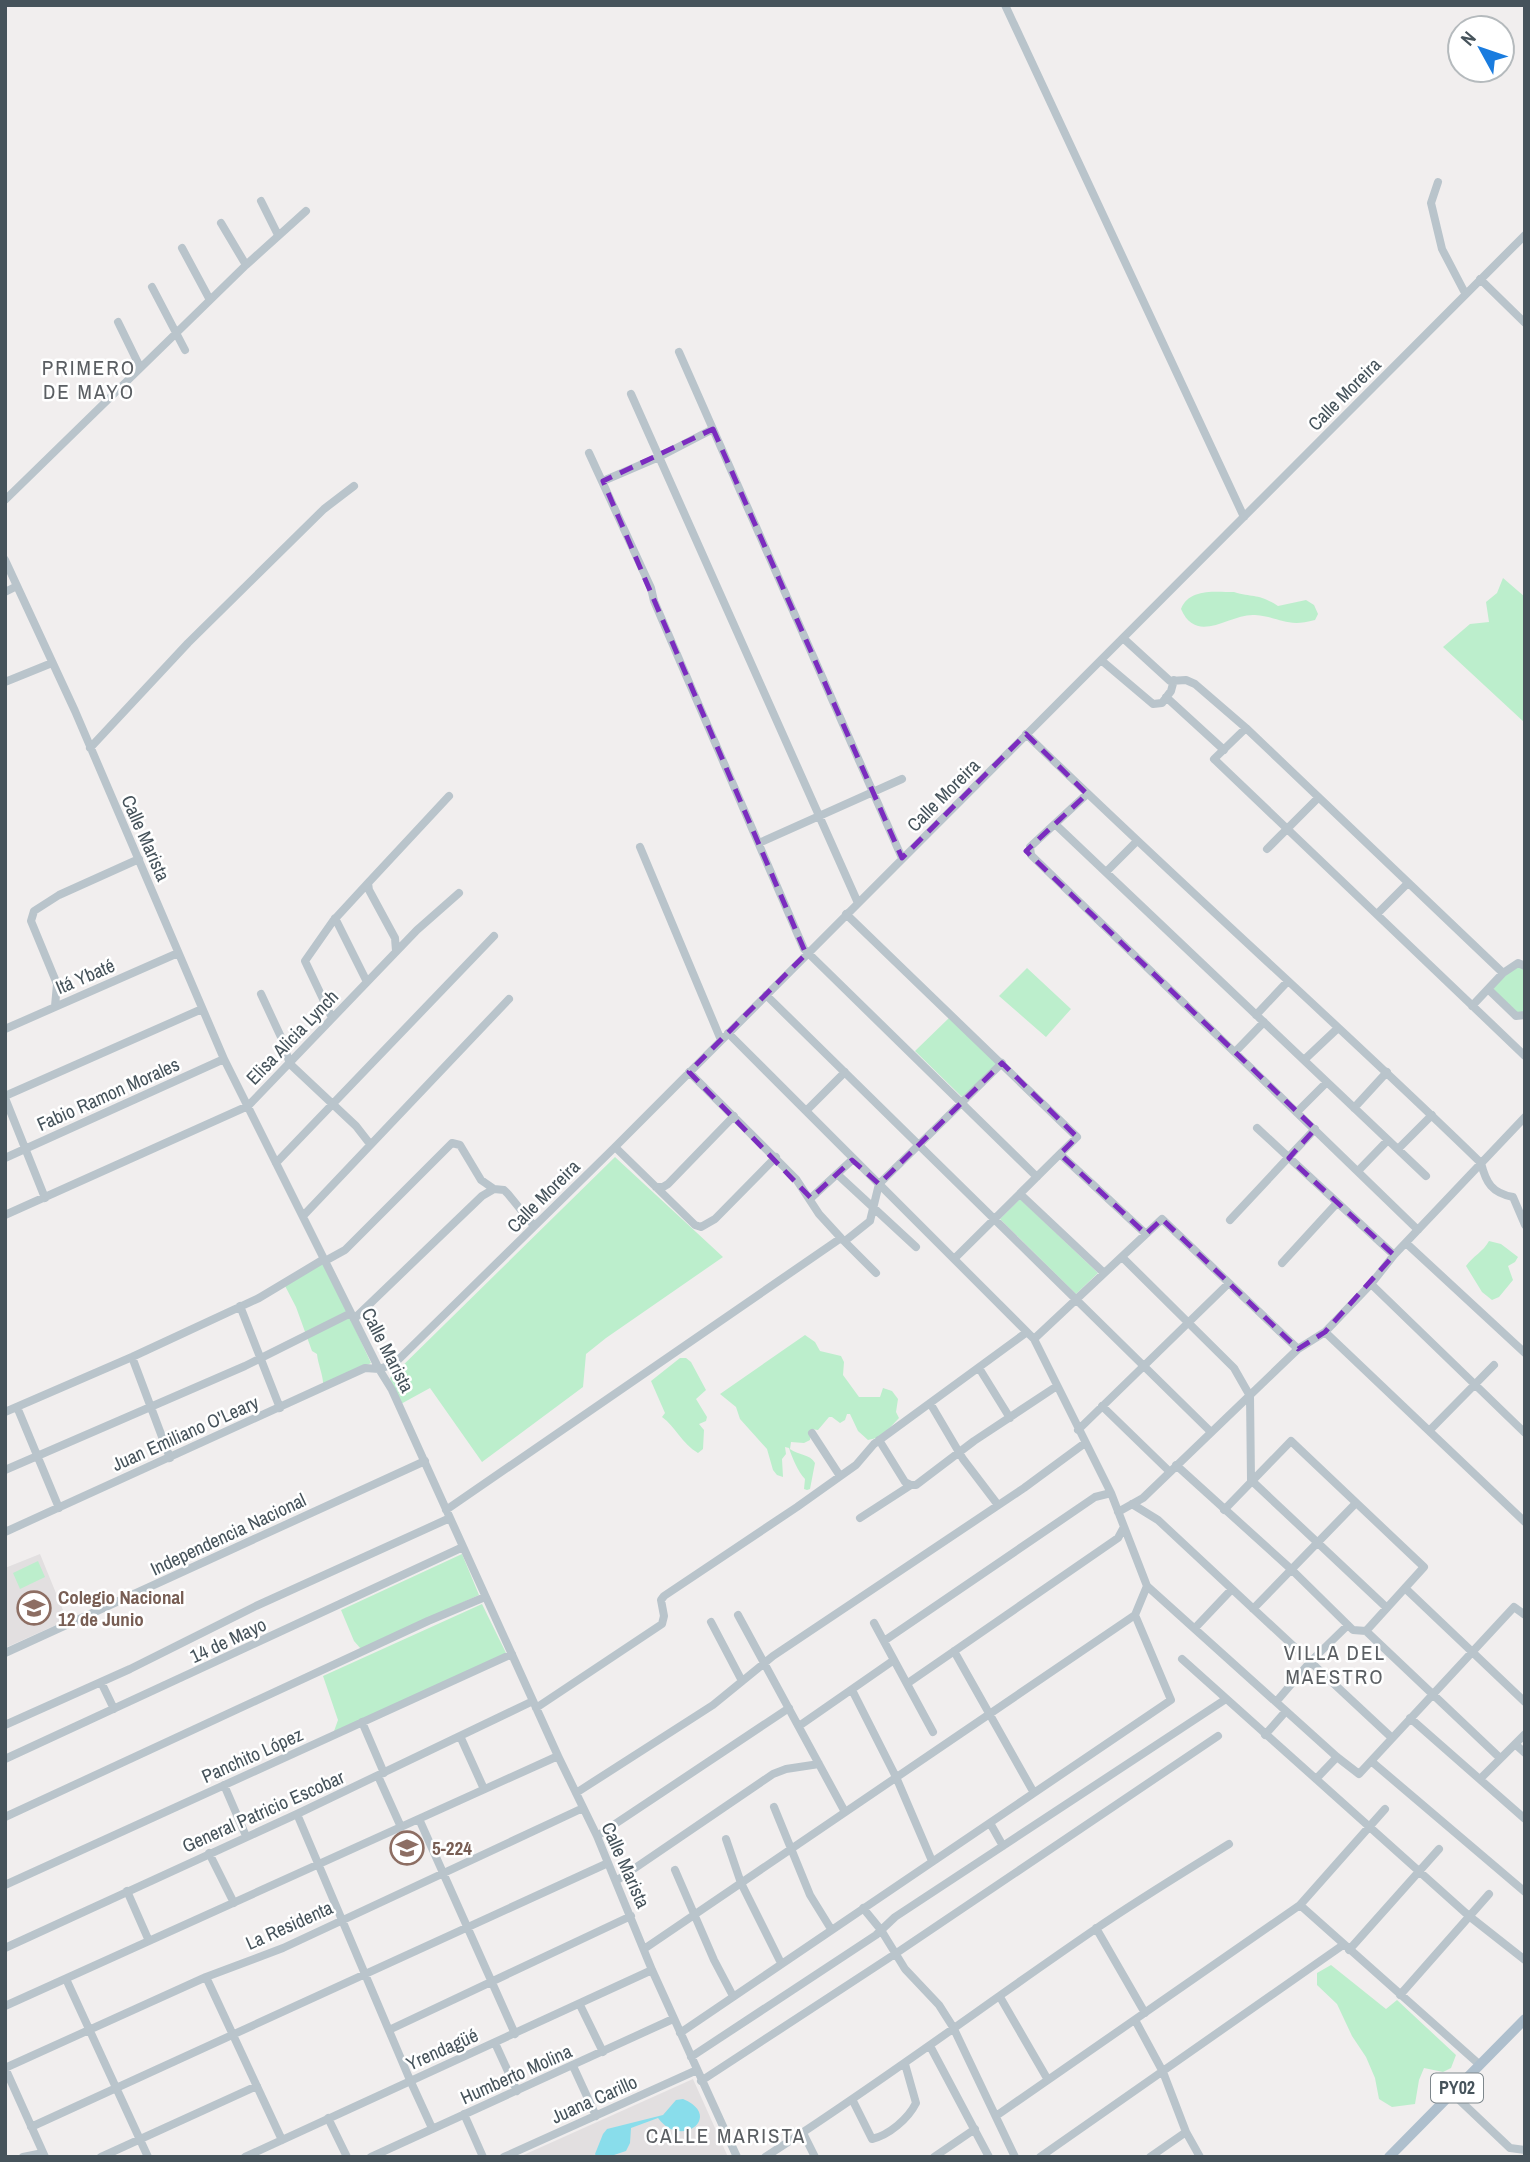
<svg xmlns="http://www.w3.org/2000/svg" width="1530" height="2162" viewBox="0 0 1530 2162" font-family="'Archivo Narrow',sans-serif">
  <rect width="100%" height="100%" fill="#f1eeee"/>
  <path fill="#e2dfe0" d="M40,1554L67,1620L5,1648V1568Z
    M693,2079L728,2157H519Z"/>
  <path fill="#bceecc" d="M1503,578L1525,597V723L1443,647L1470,624L1489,622L1486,602L1497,593Z
    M1234,592C1254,598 1258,593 1278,606L1306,600L1314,605L1318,614L1315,620C1286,628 1280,617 1255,615C1230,613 1197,646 1181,609C1189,588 1215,592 1234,592Z
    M1513,967H1520L1525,970V1011L1519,1014L1493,990L1494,986Z
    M1027,968L1071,1009L1046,1037L999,996Z
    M950,1017L999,1063L962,1097L915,1051Z
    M615,1157L723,1257L606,1338L586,1354L583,1387L482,1462L430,1388L399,1405L390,1378Z
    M1020,1199L1098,1273L1076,1294L1000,1219Z
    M1489,1241L1501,1244L1518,1257L1515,1262L1508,1266L1513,1280L1499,1297L1492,1300L1482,1292L1466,1266C1473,1256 1483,1252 1489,1241Z
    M323,1260L371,1363L323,1386C324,1377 318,1365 317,1354L312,1351L296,1307L283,1282Z
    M805,1335L815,1342L820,1351L841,1356L844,1362L843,1375L859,1397H880L883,1388L892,1391L898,1399L896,1412L899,1418L881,1437L868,1440L858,1431L850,1414H847L845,1420L840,1423L832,1417H829L818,1430L811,1429L810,1440L804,1443L791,1442L790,1449C798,1455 810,1454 815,1463L810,1489L807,1490L804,1489L805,1479C798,1472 792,1457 789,1448L785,1447L786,1454L782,1459L783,1477L777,1475L773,1470L767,1449L740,1419L736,1407L720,1394Z
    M680,1358H686L691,1362L706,1390L696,1399L707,1417L706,1421L699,1424L704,1430L703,1449L698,1453C682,1444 675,1426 662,1417L665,1413L651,1381Z
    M462,1554L479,1595L361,1649L354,1641L341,1610Z
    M38,1561L45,1577L20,1589L13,1573Z
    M482,1604L506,1653L333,1734L338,1720L323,1676Z
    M1331,1965L1386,2009L1397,2000L1456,2055L1451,2068L1443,2072L1424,2068L1419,2080L1415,2104L1392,2107L1379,2099L1375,2078L1366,2057L1352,2036L1337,2004L1317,1985V1973Z"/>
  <path fill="#89ddeb" d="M683,2099C724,2116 681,2150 658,2118L631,2128L630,2143L626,2151L608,2157H597L595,2154L603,2134L607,2129L663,2115L676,2100Z"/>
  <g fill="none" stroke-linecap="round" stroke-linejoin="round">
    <path stroke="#b9c4cb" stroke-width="8" d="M1005,5L1244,517
      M1438,182L1431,203L1442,249L1465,293
      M261,201L278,235
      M221,223L246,265
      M182,248L210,300
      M1480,279L1525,323
      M152,287L185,350
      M118,322L140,367
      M679,352L902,858
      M631,394L858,903
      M589,453L651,588L654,601L804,949L1037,1177
      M603,481L659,457L713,429
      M5,500L246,265L306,211
      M5,560L75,711L224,1059L379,1369L392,1390L558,1756L597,1836L652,1970L737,2157
      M5,592L17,586
      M1123,638L1170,681L1186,680L1195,684L1246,728L1503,973
      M1101,660L1153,704L1162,703L1171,691L1174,680
      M5,682L52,663
      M1166,697L1224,750
      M1246,728L1214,759L1525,1056
      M1026,734C1175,880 1332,1018 1481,1163C1486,1183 1492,1193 1513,1197L1525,1225
      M90,748L188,643L324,509L354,486
      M1087,794L1030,847L1031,855L1418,1230
      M1055,824L1426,1176
      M759,843L902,779
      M640,847L721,1040
      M1267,849L1318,798
      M1106,872L1137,841
      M846,914L1077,1137L954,1259
      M1377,914L1407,884
      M335,918L367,982
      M396,951L395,938L369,890L368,883L449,796
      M1488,989L1516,1016L1525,1015
      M261,994L281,1037L290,1064L356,1126L370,1144
      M766,995L1211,1432
      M55,1006L57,984L31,921L34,911L59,895L139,859
      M1472,1006L1503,973L1518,963L1525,966
      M1256,1015L1288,981
      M332,1018L305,961L333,921L368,883
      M5,1029L178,953
      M728,1033L1034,1339L1111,1493L1147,1586L1337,1757L1359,1774L1514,1607L1525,1615
      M1235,1052L1264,1022
      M1304,1060L1338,1028
      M689,1072L796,1179L819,1214L841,1238
      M5,1096L202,1009
      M5,1098L45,1198
      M1354,1108L1387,1072
      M806,1111L845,1072
      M1297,1112L1327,1082
      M1257,1128L1394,1255
      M615,1147L695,1225L701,1227L715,1219L776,1157
      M1398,1149L1432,1115
      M1060,1154L1146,1234
      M5,1158L224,1059
      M276,1163L494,936
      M1358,1171L1388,1140
      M837,1174L916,1247
      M656,1187H663L668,1184L734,1116
      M1020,1194L1104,1273
      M811,1198L852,1160
      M5,1215L248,1106L417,930L459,893
      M303,1216L509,999
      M1230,1220L1315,1129
      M845,1241L870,1221L879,1184L1002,1063
      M1406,1243L1525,1353
      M1122,1257L1234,1368L1250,1396L1251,1480L1387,1608
      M325,1261L345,1250L452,1143L460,1145L481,1180L494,1189
      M1282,1263L1337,1203
      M1371,1284L1525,1433
      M240,1306L280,1408
      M354,1319L482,1196L494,1189L504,1190L508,1194L534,1226
      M1325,1332L1525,1522
      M1034,1339L1162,1219L1298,1349
      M132,1357L170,1458
      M979,1368L1010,1418
      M930,1403L963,1459L998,1505
      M1102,1406L1170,1472
      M17,1407L59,1508
      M5,1412L132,1357L259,1298L324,1259
      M1078,1430L1229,1283
      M1429,1431L1494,1365
      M812,1433L840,1476
      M879,1440L905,1482L911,1485H916L974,1441L1057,1386
      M1176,1465L1292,1570L1353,1630L1366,1631L1500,1758
      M5,1470L245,1366L351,1313
      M1132,1504L1158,1520L1391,1737
      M446,1510L841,1238L876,1273
      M1224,1510L1291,1441L1424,1567L1366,1631
      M1118,1512L1143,1498L1298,1349L1325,1332L1371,1284L1394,1255L1525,1117
      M860,1518L911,1485
      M5,1532L365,1368L379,1369L394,1364L615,1147L1525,235
      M1406,1589L1525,1702
      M1253,1609L1356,1503
      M738,1615L845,1812
      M711,1622L742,1681
      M874,1623L933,1732
      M1195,1628L1232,1589
      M884,1641L1095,1497L1111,1493
      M954,1651L1034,1793
      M5,1653L425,1461
      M1182,1659L1469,1916L1525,1960
      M101,1682L114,1709
      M908,1683L1118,1538L1124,1527
      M852,1690L896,1777L932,1861
      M1276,1702L1311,1661L1348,1625
      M536,1708L662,1624L664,1616L661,1600L664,1596L797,1507L856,1465L874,1444L1027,1332
      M1410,1718L1525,1819
      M362,1722L384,1773
      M5,1725L130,1669L256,1606L450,1518
      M799,1726L894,1660
      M1265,1735L1286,1711
      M460,1736L484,1789
      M1515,1744L1525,1753
      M5,1759L463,1547
      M1371,1761L1525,1892
      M378,1776L401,1827
      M1481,1778L1525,1734
      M1316,1779L1337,1757
      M224,1785L246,1836
      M576,1793L713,1705L773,1656L1024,1488L1085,1443
      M774,1807L810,1895L831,1929
      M297,1814L410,2080L432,2128
      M5,1817L428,1621L485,1597
      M419,1819L515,2034
      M990,1823L1003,1846
      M597,1836L789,1708
      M726,1839L741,1883L781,1963
      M209,1853L234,1903
      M675,1870L714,1960L733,1996
      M616,1881L773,1774L786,1769L819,1764
      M5,1885L512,1654
      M127,1891L149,1941
      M1300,1905L1480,2065
      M863,1908L881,1930L905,1969L939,2005L953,2027L1015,2157
      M1096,1928L1145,2013
      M5,1948L297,1814L533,1701
      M644,1949L1135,1615L1147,1586
      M1349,1950L1439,1849
      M206,1977L282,2140
      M66,1979L148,2157
      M1400,1995L1489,1894
      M1000,1997L1048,2080
      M580,2005L603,2052
      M5,2006L558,1756
      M1135,2020L1163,2072L1186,2132L1200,2157
      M389,2030L631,1916
      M680,2033L1171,1700L1135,1615
      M495,2043L517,2091
      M930,2046L989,2157
      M691,2057L876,1935L895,1917L1226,1699
      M573,2066L596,2116
      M5,2068L206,1977L283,1948L583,1808
      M5,2068L45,2157
      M701,2081L895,1954L1218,1736
      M1452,2093L1510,2148L1525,2150
      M853,2101L872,2139C889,2135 908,2119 916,2103L905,2064
      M464,2114L483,2157
      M996,2116L1300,1905L1385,1809
      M328,2118L347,2157
      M31,2127L608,1863
      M803,2133L815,2157
      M23,2157L43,2153
      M101,2157L257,2086
      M245,2157L652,1970
      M371,2157L673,2019
      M504,2157L697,2070
      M765,2157C878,2085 984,2005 1094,1930C1138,1900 1184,1872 1229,1844
      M934,2157L975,2129
      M1040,2157L1343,1945
      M1150,2157L1186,2132"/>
    <path stroke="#aebfcd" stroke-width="10" d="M1389,2157L1525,2019"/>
  </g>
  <path fill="none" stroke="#7b2cbf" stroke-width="5" stroke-dasharray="14 9" stroke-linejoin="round" d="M713,429L902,858L1026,734L1087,794L1026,851L1315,1129L1289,1158L1394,1255L1325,1332L1298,1349L1162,1219L1146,1234L1060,1154L1077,1137L1002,1063L879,1184L852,1160L811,1198L689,1072L806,954L603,481Z"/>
  <defs>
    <symbol id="school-ring" viewBox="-11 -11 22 22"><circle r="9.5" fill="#fff" stroke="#8d6e63" stroke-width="1.5"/><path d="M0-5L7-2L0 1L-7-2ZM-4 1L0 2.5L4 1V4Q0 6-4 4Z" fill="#8d6e63"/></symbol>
  </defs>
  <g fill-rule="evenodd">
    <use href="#school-ring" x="15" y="1589" width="38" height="38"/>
    <use href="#school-ring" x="388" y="1829" width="38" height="38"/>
  </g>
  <g text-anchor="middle" stroke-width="5" stroke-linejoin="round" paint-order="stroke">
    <rect fill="#fff" stroke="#7e878c" stroke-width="2" x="1431" y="2073.5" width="52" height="29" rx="5"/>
    <g font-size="18" font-weight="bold" fill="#46535b">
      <text x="1457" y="2094">PY02</text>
    </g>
    <g font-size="19" fill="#46535b" stroke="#fff">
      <text transform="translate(1344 394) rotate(-45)" y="7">Calle Moreira</text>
      <text transform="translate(943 795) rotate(-45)" y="7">Calle Moreira</text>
      <text transform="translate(146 838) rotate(66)" y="7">Calle Marista</text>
      <text transform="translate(85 976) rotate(-23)" y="7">Itá Ybaté</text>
      <text transform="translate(292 1037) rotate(-46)" y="7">Elisa Alicia Lynch</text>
      <text transform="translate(108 1094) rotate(-24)" y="7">Fabio Ramon Morales</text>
      <text transform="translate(543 1196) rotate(-45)" y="7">Calle Moreira</text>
      <text transform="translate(388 1350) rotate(63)" y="7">Calle Marista</text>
      <text transform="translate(185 1433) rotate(-24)" y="7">Juan Emiliano O'Leary</text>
      <text transform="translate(228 1534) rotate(-25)" y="7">Independencia Nacional</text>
      <text transform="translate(228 1640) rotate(-25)" y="7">14 de Mayo</text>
      <text transform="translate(252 1755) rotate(-24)" y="7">Panchito López</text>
      <text transform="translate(263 1811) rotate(-24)" y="7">General Patricio Escobar</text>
      <text transform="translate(626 1865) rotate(66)" y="7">Calle Marista</text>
      <text transform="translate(289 1925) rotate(-24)" y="7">La Residenta</text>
      <text transform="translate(442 2049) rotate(-24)" y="7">Yrendagüé</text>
      <text transform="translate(516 2074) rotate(-24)" y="7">Humberto Molina</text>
      <text transform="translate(594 2099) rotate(-24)" y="7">Juana Carillo</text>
    </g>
    <g font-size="19" font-weight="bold" fill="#785e54" stroke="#fff" text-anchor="start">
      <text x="58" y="1604">Colegio Nacional<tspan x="58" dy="22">12 de Junio</tspan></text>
      <text x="432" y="1855">5-224</text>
    </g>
    <g font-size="21" letter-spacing="2" fill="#5b5f63" stroke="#fff">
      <text x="89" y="375">PRIMERO<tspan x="89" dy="24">DE MAYO</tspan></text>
      <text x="1335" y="1660">VILLA DEL<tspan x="1335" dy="24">MAESTRO</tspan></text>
      <text x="726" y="2143">CALLE MARISTA</text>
    </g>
  </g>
  <rect width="1530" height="2162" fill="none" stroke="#46535b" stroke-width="14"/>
  <g transform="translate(1481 49) rotate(310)"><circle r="33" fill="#ffffff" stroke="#b5babd" stroke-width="2"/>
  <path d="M0-5L12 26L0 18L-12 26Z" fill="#1a7cdf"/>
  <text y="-10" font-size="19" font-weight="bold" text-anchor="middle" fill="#46535b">N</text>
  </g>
</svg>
